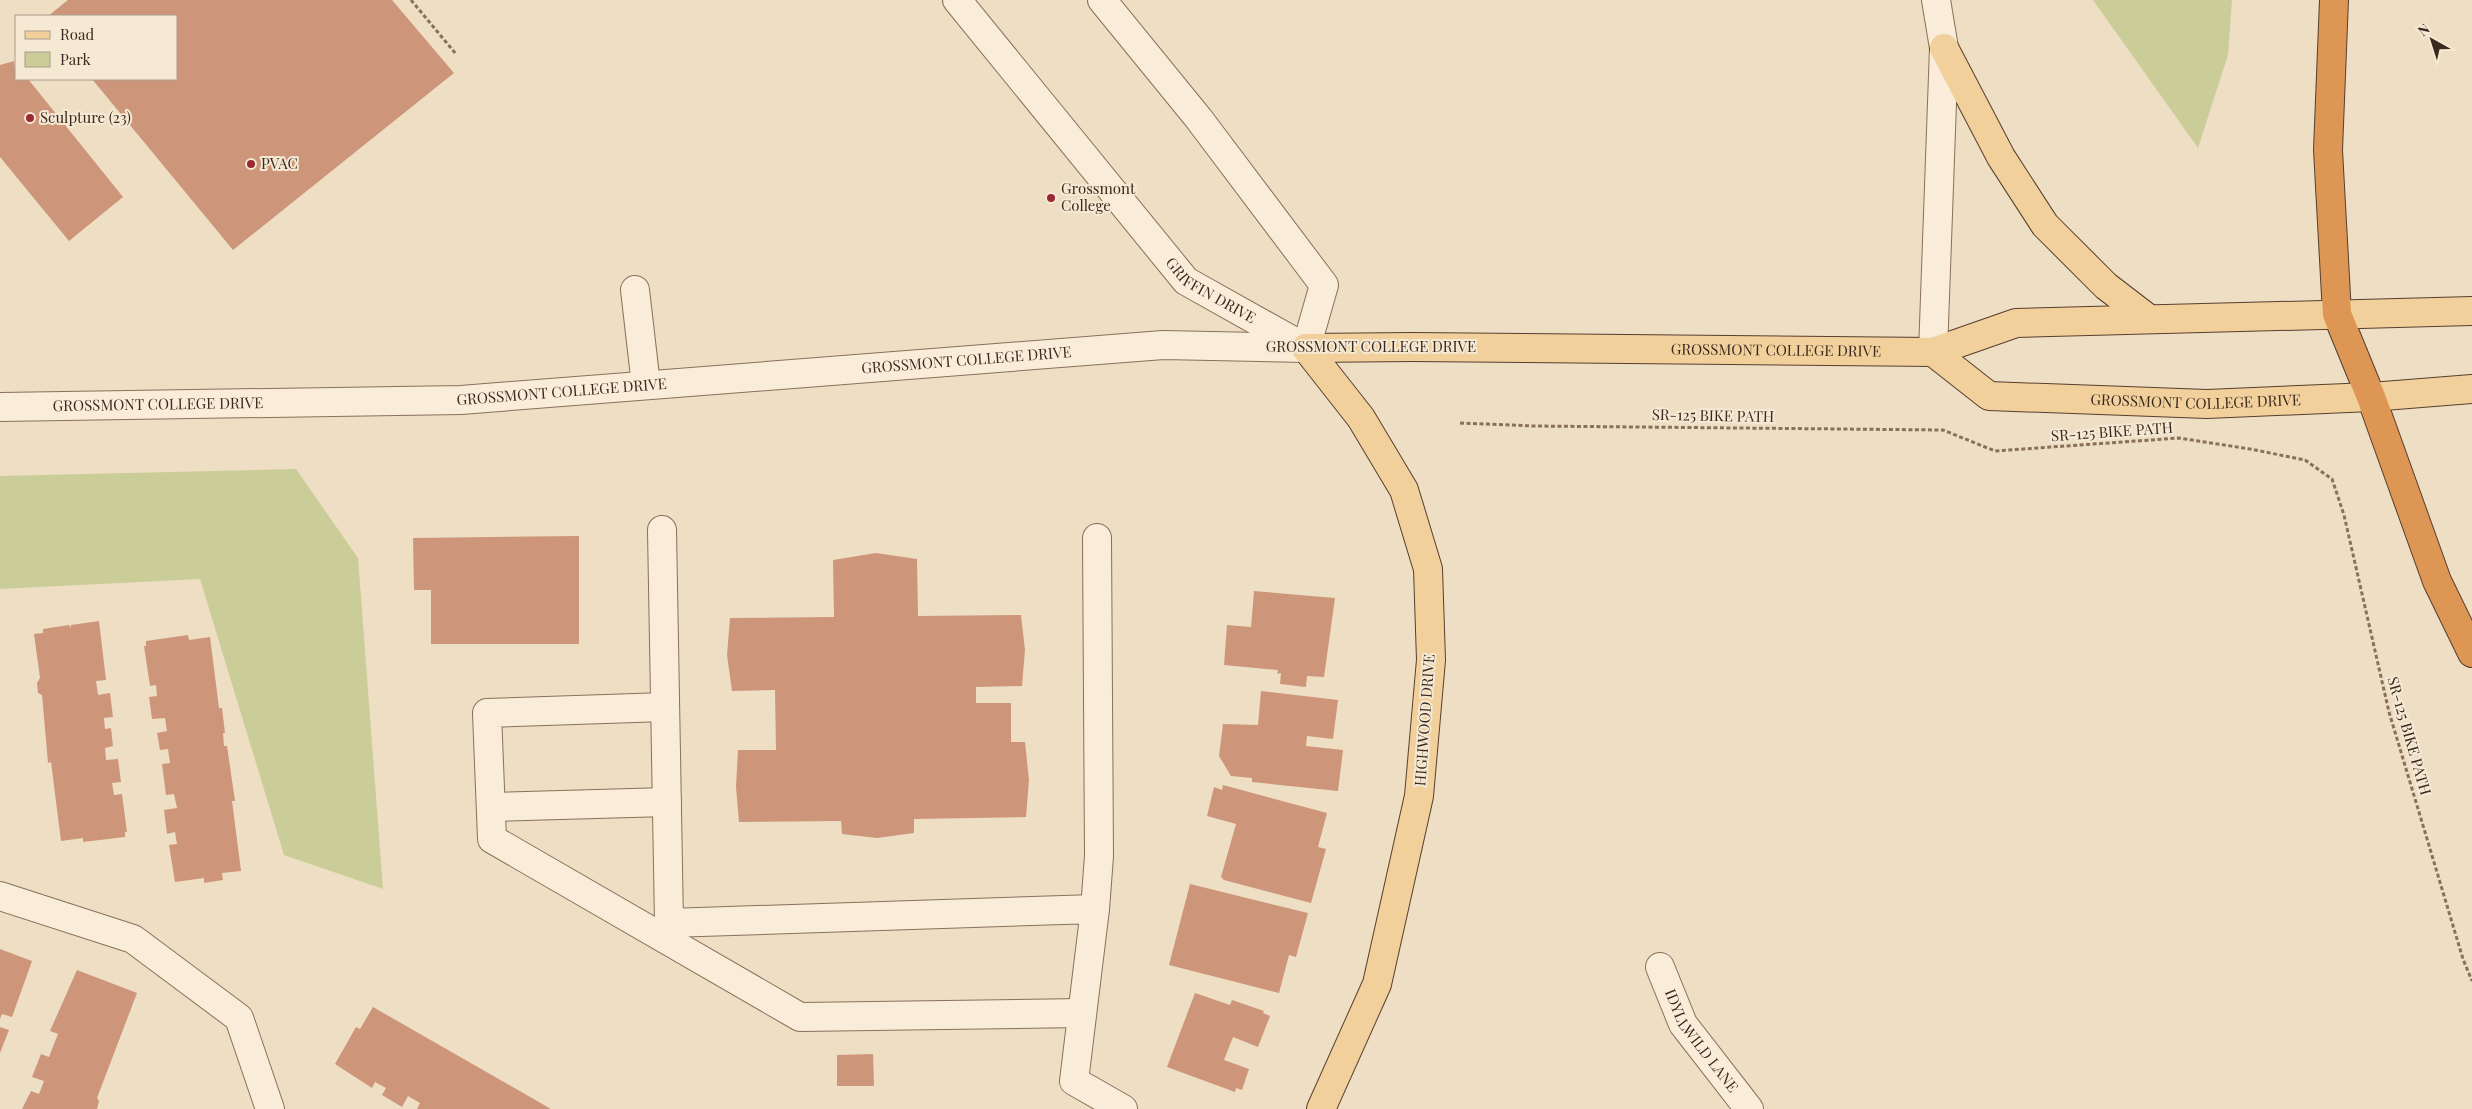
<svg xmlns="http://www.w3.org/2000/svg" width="2472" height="1109" viewBox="0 0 2472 1109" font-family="'Playfair Display',serif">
  <rect width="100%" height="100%" fill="#eedec4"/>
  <path fill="#cbcd98" d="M2093,0H2232L2228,55L2198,148Z
    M296,469L358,558L383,889L284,855L200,579L0,589V476Z"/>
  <path fill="#cd967a" d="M68,0H392L454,73L233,250L92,79H176V16H48Z
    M14,61L16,79H28L123,197L69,241L0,157V65Z
    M579,536V644H431V590H414L413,538Z
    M876,553L917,559L918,616L1021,615L1025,650L1022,686L976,687V703H1011V742H1025L1029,780L1026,817L914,819V833L877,838L842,834L841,821L739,822L736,787L738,750H776L775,690L732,691L727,655L730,618L834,617L833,560Z
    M1254,591L1335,598L1324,677L1307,676L1306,687L1280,684L1281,673L1277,674L1278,670L1224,665L1227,625L1251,627Z
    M99,621L106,680L96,681L98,695L110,693L113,717L104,718L105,729L111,728L113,746L105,748L106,760L118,759L121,782L112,783L114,795L122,794L127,832H125V837L83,842V838L61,841L51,762L48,763L42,695L38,693L37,683L40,678L34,634L43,633V629L69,625L71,628V625Z
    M188,635L189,640L210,637L219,708H222L225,733H223L224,746H227L235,801H232L241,871L222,873L223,880L204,883V878L175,882L169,845L177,844L175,832L167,834L164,810L177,808L174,794L166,795L162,764L170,763L168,749L160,750L157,733L167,731L165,718L152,719L149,697L157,696L156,685L150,686L144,646H146V641Z
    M1261,691L1338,700L1333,739L1307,736L1306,746L1343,750L1338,791L1252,782V778L1231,776L1219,756L1223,724L1258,725Z
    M1223,785L1327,813L1318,847L1326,849L1311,903L1224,880L1221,877L1236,824L1207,816L1214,787L1222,790Z
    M1190,884L1308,913L1296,957L1289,955L1279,993L1169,965Z
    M0,949L32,961L12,1017L2,1014L0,1019Z
    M77,970L137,993L97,1098L99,1101L97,1109H22L31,1091L39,1094L44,1081L32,1077L41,1054L49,1057L58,1034L50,1031Z
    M1195,993L1230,1005L1232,1000L1264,1011L1263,1013L1270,1016L1258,1047L1233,1037L1224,1060L1249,1069L1242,1090L1236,1088L1235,1092L1167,1067Z
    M373,1007L551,1109H417L420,1103L408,1096L402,1107L382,1095L386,1088L375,1082L372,1088L335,1064L356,1027L360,1029Z
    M0,1027L9,1030L0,1053Z
    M873,1054L874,1086H837V1055Z"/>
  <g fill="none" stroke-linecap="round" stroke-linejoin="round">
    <defs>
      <g id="minor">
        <path id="s1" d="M957,0L1186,281L1302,346"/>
        <path d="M1102,0L1199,119L1324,285L1306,348"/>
        <path d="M635,290L646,385"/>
        <path d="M1933,352L1944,48L1936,0"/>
        <path id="s2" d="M0,407L461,400L1163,345L1306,348"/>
        <path d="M662,530L669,923L1095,909L1074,1081L1123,1109"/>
        <path d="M665,707L487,713L492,839L800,1017L1082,1013"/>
        <path d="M491,807L667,802"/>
        <path d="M0,896L133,939L239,1018L270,1109"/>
        <path d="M1095,909L1099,856L1097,538"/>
        <path id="s3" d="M1660,967L1683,1024L1749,1109"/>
      </g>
      <g id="major">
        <path d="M1944,48L2001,157L2045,225L2106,286L2149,319"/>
        <path id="s4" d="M1306,348L1412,347L1933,352L2016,323L2472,311"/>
        <path d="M1306,348L1361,418L1404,490L1428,569L1431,660L1419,796L1377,984L1321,1109"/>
        <path id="s5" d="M1933,352L1989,396L2207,404L2371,397L2472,389"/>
      </g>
      <path id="highway" d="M2334,0L2328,150L2337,314L2371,397L2437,581L2472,653"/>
    </defs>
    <use href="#minor" stroke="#89705a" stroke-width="30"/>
    <use href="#major" stroke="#573e2f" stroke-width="30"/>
    <use href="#highway" stroke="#573e2f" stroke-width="30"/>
    <path stroke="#89705a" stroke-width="3" stroke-dasharray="4 2.5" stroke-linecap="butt" d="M411,0L456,54
      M1460,423L1534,426L1943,430L1995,451L2179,438L2250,449L2305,460L2332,479L2344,515L2389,712L2463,959L2472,981"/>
    <use href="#minor" stroke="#f9ecd8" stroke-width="28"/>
    <use href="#major" stroke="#f1d09c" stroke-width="28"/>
    <use href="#highway" stroke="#de9655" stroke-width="28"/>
  </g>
  <g fill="#992a34" stroke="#f6e9d4" stroke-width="2">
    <circle cx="30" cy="118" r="5"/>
    <circle cx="251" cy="164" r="5"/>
    <circle cx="1051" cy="198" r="5"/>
  </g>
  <g text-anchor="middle" stroke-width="4" stroke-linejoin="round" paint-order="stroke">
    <g font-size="15" fill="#39291e" stroke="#f6e9d4" text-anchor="start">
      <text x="40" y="123">Sculpture (23)</text>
      <text x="261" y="169">PVAC</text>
      <text x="1061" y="194">Grossmont<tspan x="1061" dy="17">College</tspan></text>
    </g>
    <g font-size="15" fill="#39291e" stroke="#f6e9d4">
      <text dy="5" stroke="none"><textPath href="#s1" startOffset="388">GRIFFIN DRIVE</textPath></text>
      <text x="1371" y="352">GROSSMONT COLLEGE DRIVE</text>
      <text dy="5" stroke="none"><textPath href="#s4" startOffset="470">GROSSMONT COLLEGE DRIVE</textPath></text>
      <text dy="5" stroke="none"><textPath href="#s2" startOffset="968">GROSSMONT COLLEGE DRIVE</textPath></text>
      <text dy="5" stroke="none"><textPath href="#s2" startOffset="562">GROSSMONT COLLEGE DRIVE</textPath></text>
      <text dy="5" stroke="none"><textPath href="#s5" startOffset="278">GROSSMONT COLLEGE DRIVE</textPath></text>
      <text dy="5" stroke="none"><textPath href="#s2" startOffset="158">GROSSMONT COLLEGE DRIVE</textPath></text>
      <text transform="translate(1713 416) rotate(1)" y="5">SR-125 BIKE PATH</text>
      <text transform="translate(2112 432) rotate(-4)" y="5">SR-125 BIKE PATH</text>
      <text transform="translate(1425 720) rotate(-86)" y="5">HIGHWOOD DRIVE</text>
      <text transform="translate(2409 736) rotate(74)" y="5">SR-125 BIKE PATH</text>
      <text dy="5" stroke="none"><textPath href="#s3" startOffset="85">IDYLLWILD LANE</textPath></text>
    </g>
  </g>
  <rect x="15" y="15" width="162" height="65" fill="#f6e9d4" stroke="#aa9c8b"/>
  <rect x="25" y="31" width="25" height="8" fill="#f1d09c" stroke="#aa9c8b"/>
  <text x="60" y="40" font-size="15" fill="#39291e">Road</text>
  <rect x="25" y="52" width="25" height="15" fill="#cbcd98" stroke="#aa9c8b"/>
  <text x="60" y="65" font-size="15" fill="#39291e">Park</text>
  <g transform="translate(2432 40) rotate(321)" stroke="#f6e9d4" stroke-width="4" paint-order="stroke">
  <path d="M0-4L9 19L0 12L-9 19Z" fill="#39291e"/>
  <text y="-8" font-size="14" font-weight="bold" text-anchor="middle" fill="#39291e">N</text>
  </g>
</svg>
